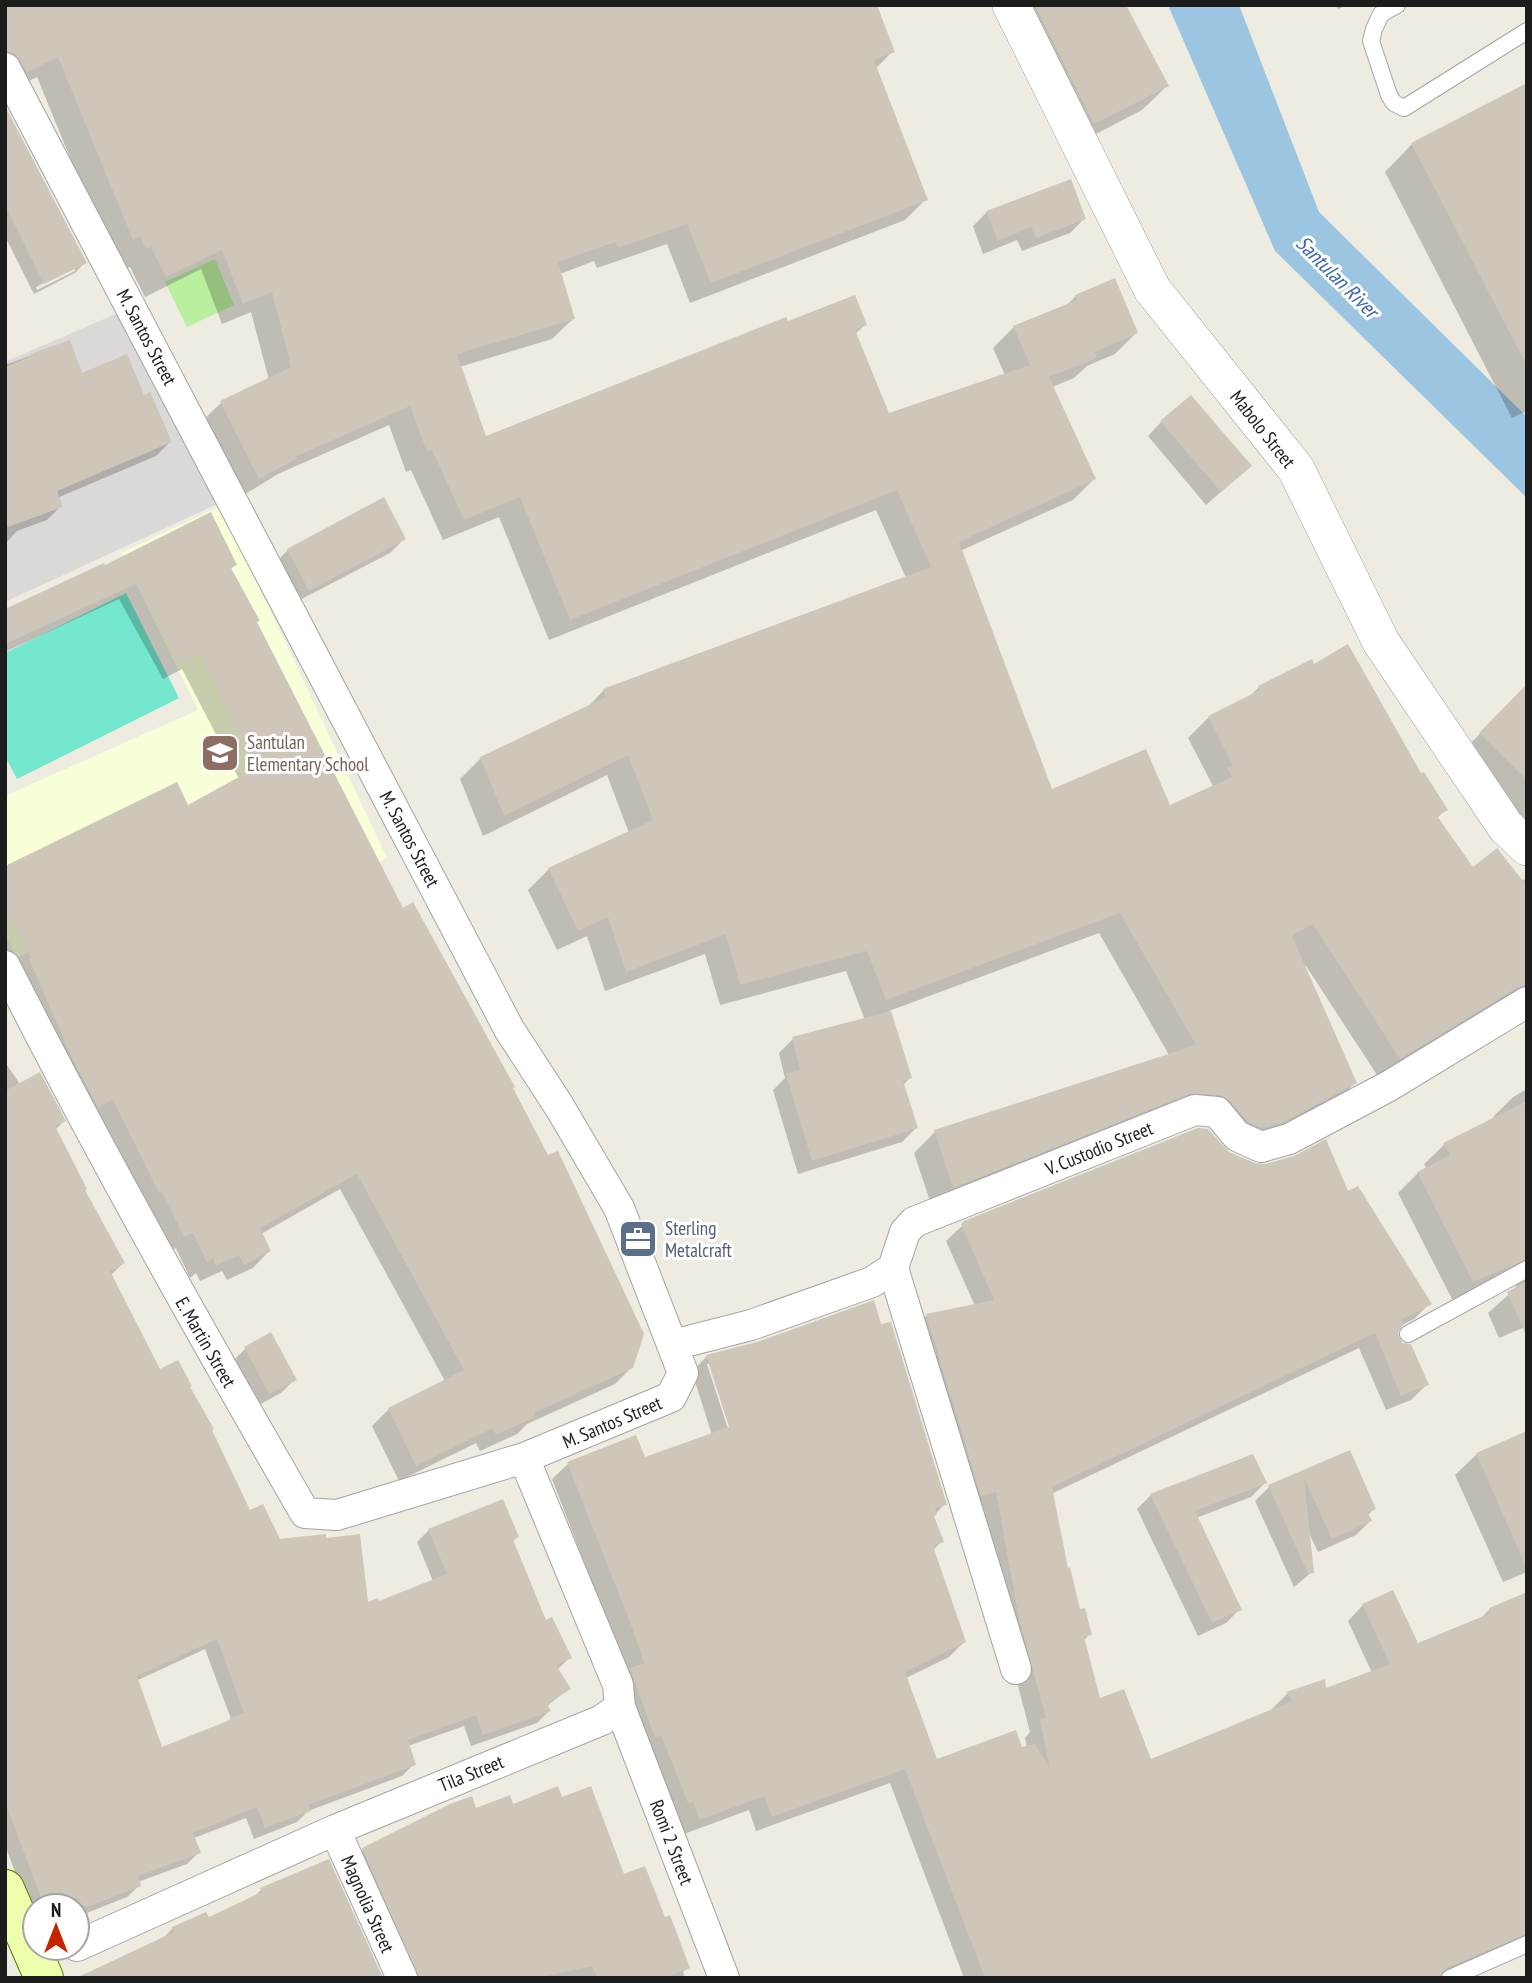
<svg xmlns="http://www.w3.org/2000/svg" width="1532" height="1983" viewBox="0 0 1532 1983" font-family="'PT Sans Narrow',sans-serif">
  <rect width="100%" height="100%" fill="#eeece0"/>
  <path fill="#dad9d8" d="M118,313L224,501L5,602V362Z"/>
  <path fill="#f8ffd8" d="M221,506L387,858L318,894L282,820L17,958L5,934V796L198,710L121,553Z"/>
  <path fill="#b9ef9f" d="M215,259L234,305L187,327L165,282Z"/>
  <path fill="#74e7ce" d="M126,593L179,698L17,779L5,756V653Z"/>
  <path fill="#9bc5e1" d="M1168,5H1239L1319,212L1527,417V498L1275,251Z"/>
  <path fill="#0003" fill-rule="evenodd" d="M999,5H1124L1167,86L1142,110L1069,148Z
    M1336,5H1348L1338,9Z
    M5,49L893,51L875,69L926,199L905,220L690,303L667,244L597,268L594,261L560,274L573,319L552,339L459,367L485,439L787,323L865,325L855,334L888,415L1005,375L993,348L1014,327L1066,306L1076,296L1136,333L1115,354L1087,366L1074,378L1052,387L1094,479L1073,500L960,551L1051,791L1169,807L1213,786L1188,738L1209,717L1249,697L1259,687L1421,776L1445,810L1437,818L1472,869L1521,881L1524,879L1527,883V996L1379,1078L1306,966L1304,967L1355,1083L1334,1104L1260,1143L1198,1115L932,1207L914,1153L935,1132L1169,1055L1099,933L889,1011L910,1078L903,1085L916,1128L902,1142L798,1174L773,1090L785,1078L779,1053L793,1039L865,1020L846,971L720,1005L705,954L605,991L587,936L557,950L528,890L549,869L629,833L607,775L483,836L460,779L481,758L586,709L604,690L906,578L876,510L549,640L499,517L443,540L411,470L406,472L389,425L278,474L237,499L200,423L221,403L269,380L251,312L222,324L201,269L145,297L130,267L125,269L112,260L37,77L23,84Z
    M1527,85V411L1512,418L1385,172L1412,144Z
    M5,109L85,262L75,273L34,294L5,236ZM75,267V271L37,290L36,287Z
    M987,212L1084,219L1070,233L1022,251L1017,240L983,254L973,226Z
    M69,342L81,376L144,397L170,442L156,456L57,498L61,506L47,520L17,531L5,544V365Z
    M1161,422L1250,466L1206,505L1148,436Z
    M383,500L404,539L390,553L294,603L274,564L288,550Z
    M103,565H235L230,570L402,910L511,1088L632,1367L615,1384L527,1424L517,1434L480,1451L476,1443L399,1481L372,1426L389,1409L445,1381L340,1189L261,1234L269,1251L253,1268L227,1280L222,1271L200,1281L196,1273L190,1278L176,1248L167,1252L5,955V868L188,808L239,779L182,669L163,679L119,599L5,652V611Z
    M1527,686V821L1459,755Z
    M5,1062L20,1084L64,1121L55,1130L83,1190L123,1263L110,1276L159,1372L188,1388L250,1512L279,1541L367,1604H378L433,1581L417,1542L429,1530L517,1537L512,1542L545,1622L569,1658L557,1670L569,1688L546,1707L549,1711L537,1723L471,1746L464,1726L408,1746L414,1764L402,1776L308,1811L297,1822L254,1839L246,1818L194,1838L199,1852L187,1864L138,1882L139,1886L127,1897L77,1917V1906H35V1925L5,1845ZM205,1649L231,1719L225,1724L161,1750L136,1681Z
    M1527,1089V1326L1499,1338L1488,1313L1516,1288V1284L1453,1301L1398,1193L1418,1173L1427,1169L1424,1164L1445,1144L1494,1119L1493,1117L1513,1097Z
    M1198,1130L1228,1153L1254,1165L1347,1194L1429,1304L1414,1319L1400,1326L1396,1333L1427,1384L1411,1400L1386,1410L1359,1348L1051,1494L1067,1570L1079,1611L1090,1634L1083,1641L1099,1700L1150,1761L1273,1711L1272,1709L1287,1694L1323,1682L1324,1691L1372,1673L1348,1621L1363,1605L1417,1645L1480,1619L1490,1609L1527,1594V1941L1441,1978H964L890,1783L756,1831L749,1810L684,1834L640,1752L627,1673L552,1479L568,1464L635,1437L644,1459L712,1435L692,1372L707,1356L945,1504L932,1517L942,1541L933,1550L964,1642L949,1657L906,1678L936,1762L1027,1748L1025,1738L1030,1732L1005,1635L911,1331L926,1316L975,1306L946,1241L962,1226ZM707,1364H711L734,1434L730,1435Z
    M271,1335L295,1379L281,1393L255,1407L231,1363L245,1349Z
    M1527,1433V1572L1503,1582L1455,1475L1477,1454Z
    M1349,1453L1374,1509L1368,1515L1370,1521L1356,1535L1318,1552L1308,1531L1312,1572L1294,1587L1255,1501L1269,1487Z
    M1265,1483L1251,1497L1196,1518L1240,1609L1226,1623L1198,1636L1137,1509L1151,1495Z
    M561,1800L623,1876L664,1919L688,1968L683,1972L685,1978H401L349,1863L363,1849L475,1811Z
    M261,1890L381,1978L161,1940L173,1928L208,1920L252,1899Z"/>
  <path fill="#cec6b9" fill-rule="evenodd" d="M5,5H877L895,52L874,60L928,200L711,283L687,224L618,248L615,242L558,262L575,319L457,354L486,436L786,317L788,321L855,295L867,325L855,330L889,413L1030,365L1013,326L1077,300L1075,295L1115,278L1138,333L1095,352L1097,358L1049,377L1096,479L959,542L1052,789L1146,749L1170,805L1232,777L1227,768L1233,766L1208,716L1260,690L1258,686L1312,659L1314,664L1348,644L1421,773L1424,772L1448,810L1437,816L1473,867L1497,848L1527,886V985L1518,987L1400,1059L1313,924L1292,936L1357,1083L1282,1123L1262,1128L1248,1122L1230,1101L1220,1095L1189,1094L953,1188L934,1130L1196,1045L1120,913L886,1000L867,951L740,985L726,934L626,972L608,917L578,931L548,868L653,820L628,755L504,816L480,757L606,697L603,689L931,567L897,490L570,620L520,497L464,520L432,450L427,452L410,406L295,457L296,459L259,479L220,401L291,367L272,292L243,304L222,250L166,277L151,247L146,249L140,236L133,240L58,57L27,72L15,54L5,51Z
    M1035,5H1126L1169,86L1094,124Z
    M1527,83V366L1411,143Z
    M5,106L87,263L44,284L5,205Z
    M1071,179L1086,219L1036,238L1031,227L998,241L986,211Z
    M70,340L82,373L127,354L144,395L150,392L172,442L57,491L63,507L5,528V367L31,356L30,354Z
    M1191,395L1252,466L1221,492L1160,421Z
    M384,497L406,539L309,591L287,549Z
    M211,512L237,565L231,568L260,621L257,622L403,908L413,902L515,1087L513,1088L548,1155L558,1151L644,1334L633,1368L534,1413L536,1417L496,1435L493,1428L416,1466L388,1408L464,1370L357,1174L260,1228L271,1251L244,1265L239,1255L216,1266L213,1258L207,1263L193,1233L184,1237L162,1192L159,1193L113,1100L98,1107L71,1056L29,959L31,958L5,906V866L177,782L188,805L257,767L199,654L180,664L136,584L5,644V609L104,563L105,565Z
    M1527,684V780L1479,733Z
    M891,1011L912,1078L903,1081L918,1128L812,1161L786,1074L800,1070L792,1037Z
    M40,1072L66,1121L55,1126L87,1189L85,1190L125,1263L110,1271L160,1369L178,1360L192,1386L190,1387L214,1429L212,1430L250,1510L263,1504L280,1539L326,1534V1538L360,1534L368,1602L378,1598L379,1601L447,1574L428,1529L503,1499L519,1537L513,1540L546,1620L552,1617L572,1658L556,1665L571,1689L547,1704L551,1711L483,1735L476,1715L408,1740L416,1765L308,1805L311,1811L265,1828L257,1807L193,1833L201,1853L138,1876L141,1886L90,1906H44L5,1802V1091ZM217,1639L244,1713L229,1718L230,1720L162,1747L137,1676Z
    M1527,1101V1259L1473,1282L1417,1172L1450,1155L1443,1143Z
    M1198,1128L1208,1129L1229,1152L1255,1163L1266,1164L1294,1156L1326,1139L1348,1191L1358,1186L1432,1304L1401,1320L1403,1325L1398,1333L1402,1343L1411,1344L1429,1385L1401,1396L1375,1333L1052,1487L1068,1568L1070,1567L1080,1609L1085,1608L1092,1635L1084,1637L1100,1698L1124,1689L1151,1759L1292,1701L1286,1692L1325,1679L1326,1688L1390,1664L1362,1604L1393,1590L1418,1643L1491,1613L1489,1608L1527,1592V1934L1446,1968L1440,1978H985L905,1769L772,1817L764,1796L700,1820L693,1802L688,1803L661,1735L655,1738L630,1668L644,1663L633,1630L567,1462L636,1435L645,1457L729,1427L706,1355L757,1342L874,1300L881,1324L891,1322L947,1505L935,1508L937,1514L934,1516L944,1542L933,1546L966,1642L905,1672L937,1759L1016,1730L1022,1747L1035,1744L1050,1769L1040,1720L1046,1718L1019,1619L996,1492L981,1496L926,1314L994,1300L961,1224L964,1221Z
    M1527,1281V1337L1507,1292Z
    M271,1332L297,1380L269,1394L244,1347Z
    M1527,1431V1569L1476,1453Z
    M1350,1450L1376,1509L1368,1513L1372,1521L1332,1539L1304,1478L1314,1573L1308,1574L1268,1485Z
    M1253,1454L1267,1483L1195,1511L1242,1610L1212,1623L1150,1494Z
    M558,1786L562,1797L591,1786L624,1874L645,1866L665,1917L670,1915L690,1968L665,1978H597L592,1966L537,1978H419L362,1848L450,1804L472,1796L476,1808L510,1795L513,1804Z
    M329,1859L383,1978H76L174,1932L172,1927L206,1912L209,1917L262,1892L260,1888Z"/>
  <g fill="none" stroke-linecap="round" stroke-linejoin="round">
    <defs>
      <path id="service" d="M1397,5L1381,14L1374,29L1371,41L1389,95L1394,103L1404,108L1527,31
        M1408,1334L1527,1269
        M1450,1978L1527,1944"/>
      <path id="minor" d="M5,68L509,1029L559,1106L619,1208L683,1373L671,1397L524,1458L337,1515L305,1513C201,1333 99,1152 5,966
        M893,1268L1016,1669
        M673,1345L751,1325L872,1282L893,1268L905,1232L914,1222L1195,1110L1217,1112L1237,1136L1261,1147L1289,1139L1389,1086L1527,1002
        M524,1458L618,1685L620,1707L724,1978
        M335,1830L402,1978
        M77,1946L335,1830L602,1720L620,1707"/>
      <path id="tertiary" d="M1011,5L1152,289L1296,469L1381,642L1506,827L1527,847"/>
      <path id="secondary" d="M5,1889L44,1978"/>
    </defs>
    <use href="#service" stroke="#a3a3a3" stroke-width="18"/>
    <use href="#minor" stroke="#a3a3a3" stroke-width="32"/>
    <use href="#tertiary" stroke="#a3a3a3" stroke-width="38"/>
    <use href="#secondary" stroke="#557500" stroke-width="40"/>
    <use href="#service" stroke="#fff" stroke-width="16"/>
    <use href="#minor" stroke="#fff" stroke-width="30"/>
    <use href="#tertiary" stroke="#fff" stroke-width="37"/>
    <use href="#secondary" stroke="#edffad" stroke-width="38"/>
  </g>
  <defs>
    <symbol id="school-square" viewBox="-11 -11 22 22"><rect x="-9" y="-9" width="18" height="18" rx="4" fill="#8d6e63" stroke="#fff"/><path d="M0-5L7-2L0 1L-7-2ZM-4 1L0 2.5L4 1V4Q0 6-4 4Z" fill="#fff"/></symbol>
    <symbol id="office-square" viewBox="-11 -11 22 22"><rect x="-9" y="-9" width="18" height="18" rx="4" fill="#5c6f8a" stroke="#fff"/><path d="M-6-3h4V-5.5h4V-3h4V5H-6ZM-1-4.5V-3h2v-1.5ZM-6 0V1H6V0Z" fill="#fff"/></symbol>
  </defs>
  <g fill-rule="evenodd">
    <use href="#school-square" x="198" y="731" width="44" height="44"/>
    <use href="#office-square" x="616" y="1217" width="44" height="44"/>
  </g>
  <g text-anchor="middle" stroke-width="6" stroke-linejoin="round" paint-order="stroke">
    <g font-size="19" fill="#1c1c1c" stroke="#fff">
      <text transform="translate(147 337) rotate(62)" y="7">M. Santos Street</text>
      <text transform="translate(1263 429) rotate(52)" y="7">Mabolo Street</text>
      <text transform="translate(410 839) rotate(62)" y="7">M. Santos Street</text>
      <text transform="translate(1099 1148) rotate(-22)" y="7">V. Custodio Street</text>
      <text transform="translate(206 1342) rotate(60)" y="7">E. Martin Street</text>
      <text transform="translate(612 1422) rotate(-23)" y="7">M. Santos Street</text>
      <text transform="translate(471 1773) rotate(-22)" y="7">Tila Street</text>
      <text transform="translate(672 1842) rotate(69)" y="7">Romi 2 Street</text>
      <text transform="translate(368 1904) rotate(66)" y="7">Magnolia Street</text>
    </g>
    <g font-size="19" fill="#785e54" stroke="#fff" text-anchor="start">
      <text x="247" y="749">Santulan<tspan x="247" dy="22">Elementary School</tspan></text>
    </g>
    <g font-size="19" fill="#4e5e75" stroke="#fff" text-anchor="start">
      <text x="665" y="1235">Sterling<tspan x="665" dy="22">Metalcraft</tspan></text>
    </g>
    <g font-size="21" font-style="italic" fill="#3f66b4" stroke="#fff">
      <text transform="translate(1337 277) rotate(45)" y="7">Santulan River</text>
    </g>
  </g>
  <rect width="1532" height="1983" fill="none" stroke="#1c1c1c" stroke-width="14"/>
  <g transform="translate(56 1927)"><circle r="33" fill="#ffffff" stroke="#a4a4a4" stroke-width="2"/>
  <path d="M0-5L12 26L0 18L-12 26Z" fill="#c72200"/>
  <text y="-10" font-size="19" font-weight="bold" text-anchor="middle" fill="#1c1c1c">N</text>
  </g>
</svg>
